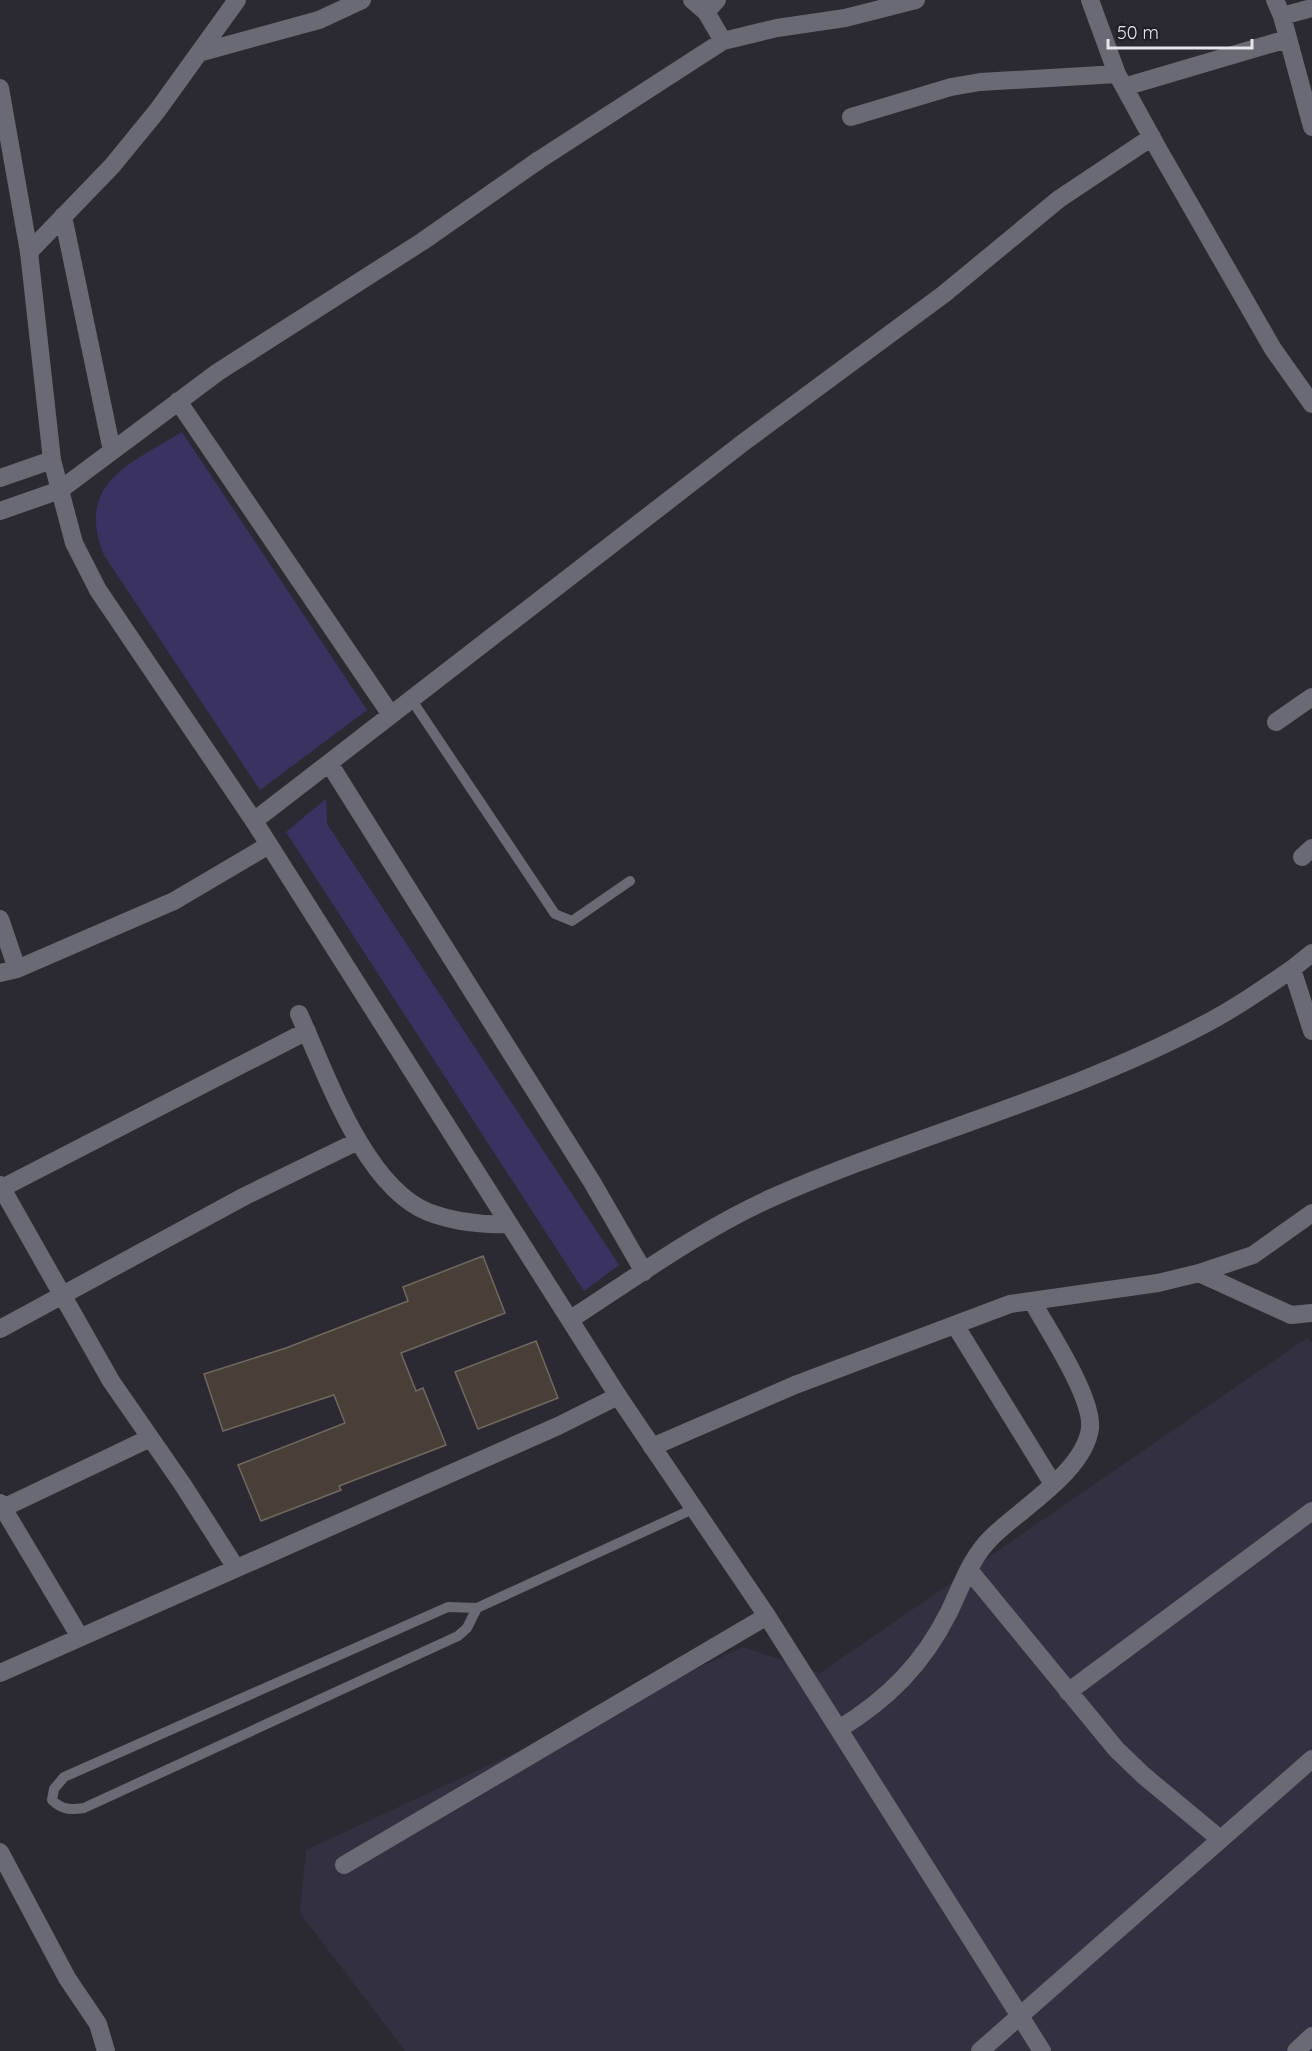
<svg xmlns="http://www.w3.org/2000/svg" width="1312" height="2051" viewBox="0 0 1312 2051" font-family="Quicksand,sans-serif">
  <rect width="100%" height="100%" fill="#2b2a33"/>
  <path fill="#333141" d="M1307,1338L1312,1343V2051H405L300,1913L306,1850L743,1647L820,1673Z"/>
  <path fill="#3a3361" d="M182,432L367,710L260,790L104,555C75,483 130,464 182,432Z
    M326,799L327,824L619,1265L584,1291L286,832Z"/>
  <path fill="#484038" stroke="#716860" stroke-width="1.5" d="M483,1256L505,1313L401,1353L416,1391L423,1388L446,1445L339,1486L341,1490L261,1521L238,1465L345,1423L334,1395L223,1431L204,1374L286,1348L408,1301L403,1287Z
    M536,1341L558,1398L478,1429L455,1372Z"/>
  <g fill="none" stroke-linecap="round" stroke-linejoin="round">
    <path stroke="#6a6a74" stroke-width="10" d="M411,699L555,914L572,921L630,881
      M477,1608L467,1628L458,1636L84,1808C71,1810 62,1810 52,1800L54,1789L64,1777L448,1607L477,1608L693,1509"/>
    <path stroke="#6a6a74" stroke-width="18" d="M692,0L706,12
      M717,0L706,12L723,41L777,28L845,18L916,0
      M1090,0L1117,74L1157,147L1273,349L1312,404
      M1275,0L1282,16L1312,8
      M1282,16L1312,127
      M202,52L319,20L362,0
      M1124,87L1287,39
      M851,117L951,87L980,82L1117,74
      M63,216L112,451
      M29,252L112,166L157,111L237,0
      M178,401L391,715
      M0,478L52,460
      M0,511L60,490L218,372L423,241L539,160L723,41
      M1276,722L1312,697
      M329,763L592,1182L644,1272
      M254,821L744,442L944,294L1059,199L1152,137
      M1302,857L1312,848
      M0,919L17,969
      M1292,969L1312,953
      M0,973L17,969L174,901L269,845
      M299,1014C326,1073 364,1186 428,1212C454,1222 482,1225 509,1224
      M0,1185L111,1381L183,1485L236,1568
      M2,1188L307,1031
      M1199,1273L1291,1315L1312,1313
      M571,1319C636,1277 699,1231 769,1199C911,1136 1065,1098 1203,1025C1234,1009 1263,989 1292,969L1312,1031
      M955,1325L1053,1484
      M0,1329L245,1196L358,1141
      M652,1447L795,1385L1010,1304L1158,1283L1199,1273L1253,1255L1312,1213
      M0,1503L80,1637
      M3,1508L150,1438
      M969,1570L1116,1749L1143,1775L1220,1839
      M0,1673L558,1426L618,1396
      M1068,1692L1312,1511
      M839,1729C888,1699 923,1664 949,1612C961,1587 971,1557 992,1537C1021,1508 1085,1471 1090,1428C1093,1397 1048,1330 1032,1301
      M0,1852L67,1978L98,2024L106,2051
      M344,1865L767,1616
      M1296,2051L1312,2036"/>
    <path stroke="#6a6a74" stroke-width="18" d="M0,88L29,252L52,460L74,543L98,590L254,821L618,1396L767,1616L1042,2051
      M980,2051L1312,1759"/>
  </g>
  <path d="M1108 39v9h144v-9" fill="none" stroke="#e5e4eb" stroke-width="3"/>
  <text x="1117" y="39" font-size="18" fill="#e5e4eb" stroke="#212029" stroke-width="4.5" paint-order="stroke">50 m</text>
</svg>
